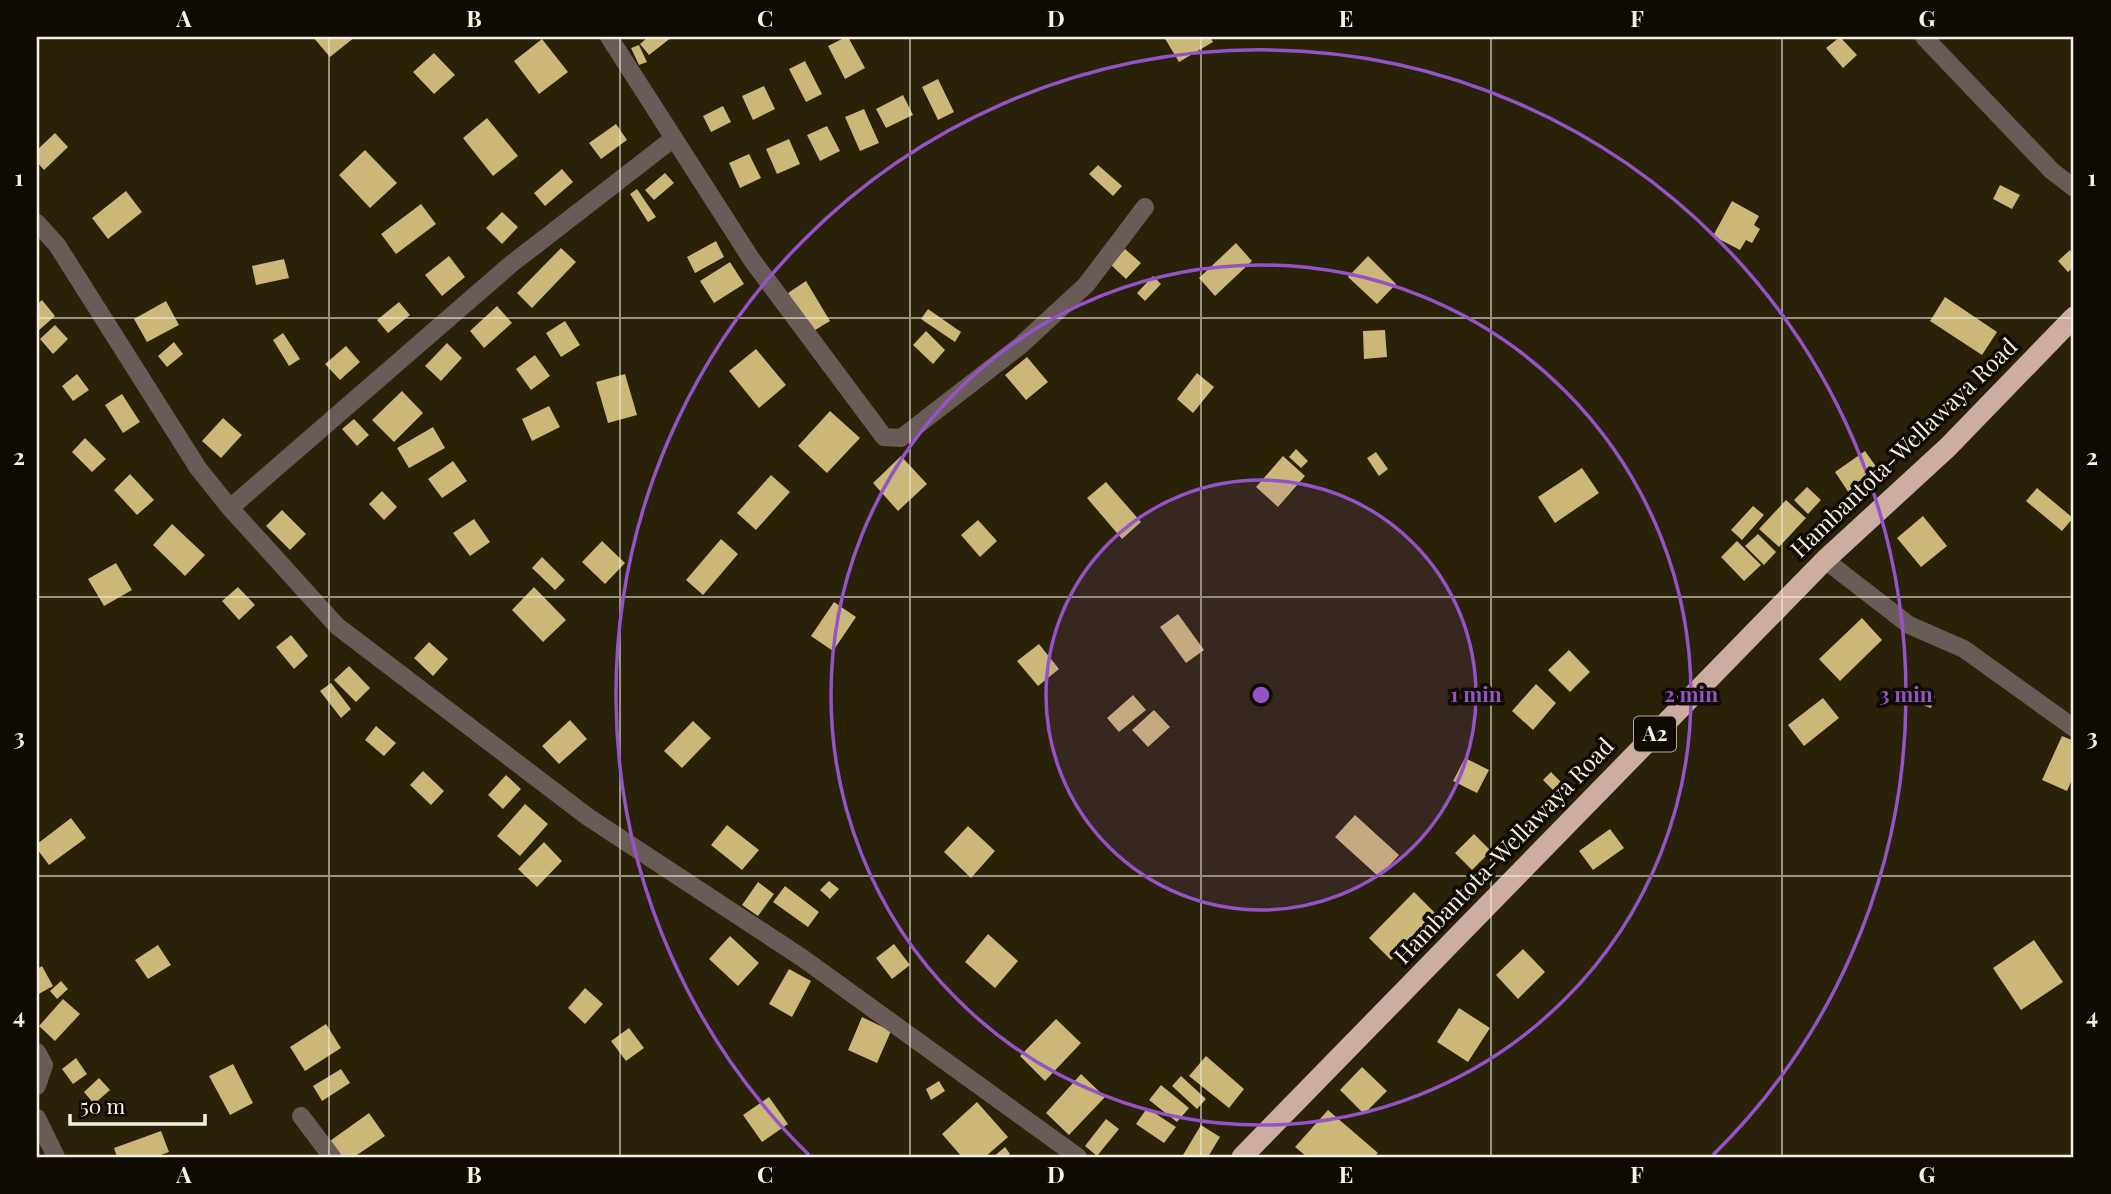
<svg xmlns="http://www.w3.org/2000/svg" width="2111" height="1194" viewBox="0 0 2111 1194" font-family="'Playfair Display',serif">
  <rect width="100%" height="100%" fill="#292108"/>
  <path fill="#cbb777" d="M313,37H355L330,57Z
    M648,37H672L649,55L640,44Z
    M846,37H848L865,68L845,79L828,46Z
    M1164,37H1210L1213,42L1179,62Z
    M1840,37L1857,55L1843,68L1826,48Z
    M542,39L568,72L539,94L514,61Z
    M639,45L647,62L639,65L631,48Z
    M434,53L455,75L434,94L413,72Z
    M805,61L822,94L806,102L789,69Z
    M938,79L954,112L938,120L922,87Z
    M764,86L775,109L753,120L742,96Z
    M903,95L913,115L886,128L876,109Z
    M723,106L731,122L711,132L703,116Z
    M864,109L879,143L860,151L845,117Z
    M487,118L518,156L493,176L463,138Z
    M616,124L627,140L601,159L589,143Z
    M827,126L840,151L820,161L807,135Z
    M55,133L68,147L44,170L37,162V150Z
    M789,139L800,164L777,174L766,149Z
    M365,150L397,183L370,208L339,175Z
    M749,154L761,178L740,188L729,163Z
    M1098,165L1122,186L1113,196L1089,174Z
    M562,169L573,182L545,206L534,193Z
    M665,173L674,183L654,200L645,190Z
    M2000,185L2020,195L2012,209L1993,199Z
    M637,189L656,217L648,222L630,194Z
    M126,191L142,212L108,239L92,218Z
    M1732,201L1759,216L1754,225L1760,229L1752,243L1746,240L1740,250L1713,236Z
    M421,204L436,224L396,254L381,234Z
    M502,212L518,227L502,244L486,228Z
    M716,241L724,257L695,273L687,257Z
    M1236,243L1252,261L1215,296L1199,278Z
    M561,248L576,262L532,308L517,293Z
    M1125,249L1141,263L1126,279L1111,265Z
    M2070,250L2074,256V267L2068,272L2058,261Z
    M449,256L465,277L442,296L425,275Z
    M1368,256L1396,284L1377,304L1348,277Z
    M284,259L289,278L256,285L252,266Z
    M730,262L744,284L714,303L700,281Z
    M1153,276L1161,284L1145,301L1137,293Z
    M806,281L830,321L812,332L788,293Z
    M1945,297L1997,332L1982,355L1930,321Z
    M42,300L55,316L37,332V304Z
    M166,301L179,325L147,342L134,319Z
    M399,302L410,315L388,333L377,320Z
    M497,306L512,323L484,348L470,331Z
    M928,309L961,332L955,342L921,319Z
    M565,321L580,345L561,357L546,333Z
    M55,325L68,339L53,354L40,339Z
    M1385,330L1387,357L1364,359L1363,331Z
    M926,331L945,350L933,364L913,345Z
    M283,333L300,359L289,366L273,340Z
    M174,342L183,354L167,367L158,356Z
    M447,343L462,358L441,381L425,366Z
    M346,346L360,362L340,380L325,364Z
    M756,349L786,385L759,408L729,371Z
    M535,355L550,376L531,390L516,369Z
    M1027,357L1048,382L1026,400L1005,375Z
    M1197,373L1214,387L1193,413L1177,399Z
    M77,374L89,390L73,401L62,386Z
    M625,374L637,415L608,423L596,382Z
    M402,391L423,413L394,442L372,420Z
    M122,394L140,422L123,433L105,405Z
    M549,406L560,427L532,441L522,419Z
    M830,411L860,438L827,473L798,446Z
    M223,418L242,435L221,458L202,441Z
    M354,419L369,435L357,446L342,429Z
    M433,427L445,448L409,468L397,448Z
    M85,438L106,459L92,472L72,452Z
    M1296,449L1308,461L1301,468L1289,457Z
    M1865,451L1880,472L1849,493L1835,472Z
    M1376,452L1388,469L1379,476L1367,458Z
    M901,456L927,484L898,511L873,483Z
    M1283,456L1305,476L1278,507L1256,487Z
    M453,461L467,481L442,498L428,479Z
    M1582,468L1599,493L1555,523L1538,497Z
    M130,474L154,500L137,515L114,490Z
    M771,475L790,492L756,530L737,513Z
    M1106,482L1141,522L1122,539L1087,498Z
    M1807,487L1821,500L1808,514L1794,500Z
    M2037,488L2073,518L2062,531L2026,501Z
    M382,491L397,507L384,520L369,504Z
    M1786,500L1806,518L1779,547L1759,529Z
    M1753,506L1764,515L1742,540L1731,530Z
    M282,510L306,534L290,550L266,526Z
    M1923,516L1947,546L1921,567L1897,538Z
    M474,519L490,542L470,556L453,533Z
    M978,520L997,541L980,557L961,535Z
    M172,524L205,555L185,576L153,545Z
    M1758,534L1776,552L1764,565L1745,546Z
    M721,539L738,554L703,595L686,580Z
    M602,541L625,563L605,584L582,562Z
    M1737,541L1761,565L1744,581L1721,557Z
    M542,557L565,580L555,590L532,568Z
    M116,563L132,590L104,606L88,579Z
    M238,587L255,605L239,620L222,601Z
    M534,587L566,620L543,642L512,610Z
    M834,602L856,617L833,651L811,636Z
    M1178,614L1204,650L1186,663L1160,627Z
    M1862,618L1882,640L1840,681L1819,659Z
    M291,635L308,656L294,669L276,647Z
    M429,642L448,659L433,676L414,658Z
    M1039,644L1059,669L1038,686L1017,661Z
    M1569,650L1590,672L1570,692L1548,670Z
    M349,666L370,688L356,702L334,680Z
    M331,683L351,709L341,718L320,691Z
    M1536,684L1556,703L1533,730L1512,711Z
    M1916,689L1935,696L1931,708L1912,701Z
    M1133,695L1146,710L1119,732L1107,718Z
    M1823,698L1839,718L1804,746L1788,725Z
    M1154,710L1170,727L1148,747L1132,730Z
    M570,720L587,739L559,764L542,746Z
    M693,721L711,738L682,768L664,751Z
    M376,726L396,743L384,756L365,740Z
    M2062,736L2074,741V775L2067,791L2042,780Z
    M1465,758L1489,770L1477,793L1453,781Z
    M423,771L444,791L431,805L410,785Z
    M1551,772L1564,785L1556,793L1543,780Z
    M506,775L521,789L503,809L488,795Z
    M525,804L548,824L520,856L497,836Z
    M1355,815L1399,855L1379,877L1335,837Z
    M71,818L86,838L49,865L37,849V844Z
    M727,825L759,850L742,870L711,845Z
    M968,826L995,851L971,878L944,852Z
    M1610,829L1624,848L1593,870L1579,851Z
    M1474,834L1491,851L1472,870L1455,853Z
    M544,842L562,861L537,887L518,869Z
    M829,881L839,889L830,899L820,890Z
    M758,882L774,894L758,916L742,905Z
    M785,886L819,912L808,927L773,902Z
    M1414,892L1436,914L1391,960L1369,938Z
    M988,934L1018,961L995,988L965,962Z
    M730,936L759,963L738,986L709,959Z
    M2034,940L2063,982L2021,1010L1993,968Z
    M894,944L910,965L892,979L876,958Z
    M158,945L171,965L148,979L135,960Z
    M1523,949L1545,972L1518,999L1496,975Z
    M42,966L53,986L37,995V969Z
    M789,969L811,981L792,1017L769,1004Z
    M61,981L68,989L57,999L50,991Z
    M585,988L603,1004L585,1024L568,1008Z
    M63,999L80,1014L55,1041L39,1026Z
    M1459,1008L1490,1028L1468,1062L1437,1042Z
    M862,1017L891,1031L877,1063L848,1050Z
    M1056,1019L1081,1043L1045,1081L1020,1056Z
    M326,1024L341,1048L305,1071L290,1047Z
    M629,1028L644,1048L626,1061L611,1041Z
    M1206,1056L1244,1089L1229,1108L1189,1076Z
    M76,1058L87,1074L73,1084L62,1069Z
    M233,1064L253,1103L230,1115L209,1076Z
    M1362,1067L1387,1091L1364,1114L1340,1090Z
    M341,1069L350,1083L322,1101L313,1086Z
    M1081,1074L1105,1097L1069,1135L1046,1113Z
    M1181,1076L1206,1099L1197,1109L1172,1086Z
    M99,1078L110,1090L94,1104L84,1092Z
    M939,1081L945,1091L931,1100L926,1089Z
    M1161,1085L1189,1108L1177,1122L1149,1100Z
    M769,1097L788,1124L762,1142L743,1115Z
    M977,1102L1008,1137L985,1157H962L942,1134Z
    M1147,1108L1176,1127L1164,1143L1136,1124Z
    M1328,1110L1378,1153L1374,1157H1307L1295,1147Z
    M369,1113L385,1136L354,1157H341L330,1141Z
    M1106,1119L1119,1129L1097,1156L1085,1146Z
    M1201,1125L1220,1137L1208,1157H1186L1183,1155Z
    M161,1131L169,1152L155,1157H117L114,1148Z
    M1005,1147L1010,1154L1006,1157H993Z"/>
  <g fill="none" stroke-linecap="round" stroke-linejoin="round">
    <path stroke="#695c58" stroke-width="18" d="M609,37L752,260L884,437L901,438L1021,345L1086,285L1145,207
      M1924,37L2052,171L2074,188
      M37,223L57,245L198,468L230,508L337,626L588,817L801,957L1078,1157
      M230,508L510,265L674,138
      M1825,560L1909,625L1964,649L2074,728
      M37,1052L44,1065L37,1086
      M301,1116L332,1157
      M37,1118L56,1157"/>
    <path stroke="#cdaca2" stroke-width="21" d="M1242,1157L1825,560L1948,447L2074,317"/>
  </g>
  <path fill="none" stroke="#f6f1e2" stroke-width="2" stroke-opacity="0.55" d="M329,37V1157M620,37V1157M910,37V1157M1201,37V1157M1491,37V1157M1782,37V1157M37,318H2074M37,597H2074M37,876H2074"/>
  <circle cx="1261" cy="695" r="215" fill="#9453c6" fill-opacity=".12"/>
  <g fill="none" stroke="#9453c6" stroke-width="3.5">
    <circle cx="1261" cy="695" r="215"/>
    <circle cx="1261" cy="695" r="430"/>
    <path d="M809 1155A645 645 0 1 1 1713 1155"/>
  </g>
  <g text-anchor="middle" stroke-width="7" stroke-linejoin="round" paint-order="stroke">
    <rect fill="#0f0b03" stroke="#b1ac9f" stroke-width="2" x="1634" y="716.5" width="42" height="35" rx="5"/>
    <g font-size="21" font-weight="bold" fill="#f6f1e2">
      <text x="1655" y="741">A2</text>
    </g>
    <g font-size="23" fill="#f6f1e2" stroke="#0f0b03">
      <text transform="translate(1904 448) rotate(-44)" y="8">Hambantota-Wellawaya Road</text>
      <text transform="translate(1504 851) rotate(-46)" y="8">Hambantota-Wellawaya Road</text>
    </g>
  </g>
  <circle cx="1261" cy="695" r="10" fill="#9453c6" stroke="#0f0b03" stroke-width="3.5"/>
  <g font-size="21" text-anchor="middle" font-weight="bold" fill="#9453c6" stroke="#0f0b03" stroke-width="7" stroke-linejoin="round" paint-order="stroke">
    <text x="1476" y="702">1 min</text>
    <text x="1691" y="702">2 min</text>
    <text x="1906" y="702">3 min</text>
  </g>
  <rect width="2111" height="1194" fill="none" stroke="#0f0b03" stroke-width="77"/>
  <path d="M70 1114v10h135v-10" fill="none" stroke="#f6f1e2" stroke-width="3.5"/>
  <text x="80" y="1114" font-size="21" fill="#f6f1e2" stroke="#0f0b03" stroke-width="5" paint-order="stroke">50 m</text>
  <rect x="38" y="38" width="2034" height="1118" fill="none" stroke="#f6f1e2" stroke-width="2.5"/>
  <g font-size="23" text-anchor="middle" font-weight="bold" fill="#f6f1e2">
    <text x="184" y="27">A</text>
    <text x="474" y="27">B</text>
    <text x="765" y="27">C</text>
    <text x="1056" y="27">D</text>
    <text x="1346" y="27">E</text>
    <text x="1637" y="27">F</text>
    <text x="1927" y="27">G</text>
    <text x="19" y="186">1</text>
    <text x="2092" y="186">1</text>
    <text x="19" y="465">2</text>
    <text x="2092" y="465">2</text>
    <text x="19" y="745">3</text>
    <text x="2092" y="745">3</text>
    <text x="19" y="1024">4</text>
    <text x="2092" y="1024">4</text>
    <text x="184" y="1183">A</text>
    <text x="474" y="1183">B</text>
    <text x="765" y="1183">C</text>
    <text x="1056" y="1183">D</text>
    <text x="1346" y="1183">E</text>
    <text x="1637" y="1183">F</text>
    <text x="1927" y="1183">G</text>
  </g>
</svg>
